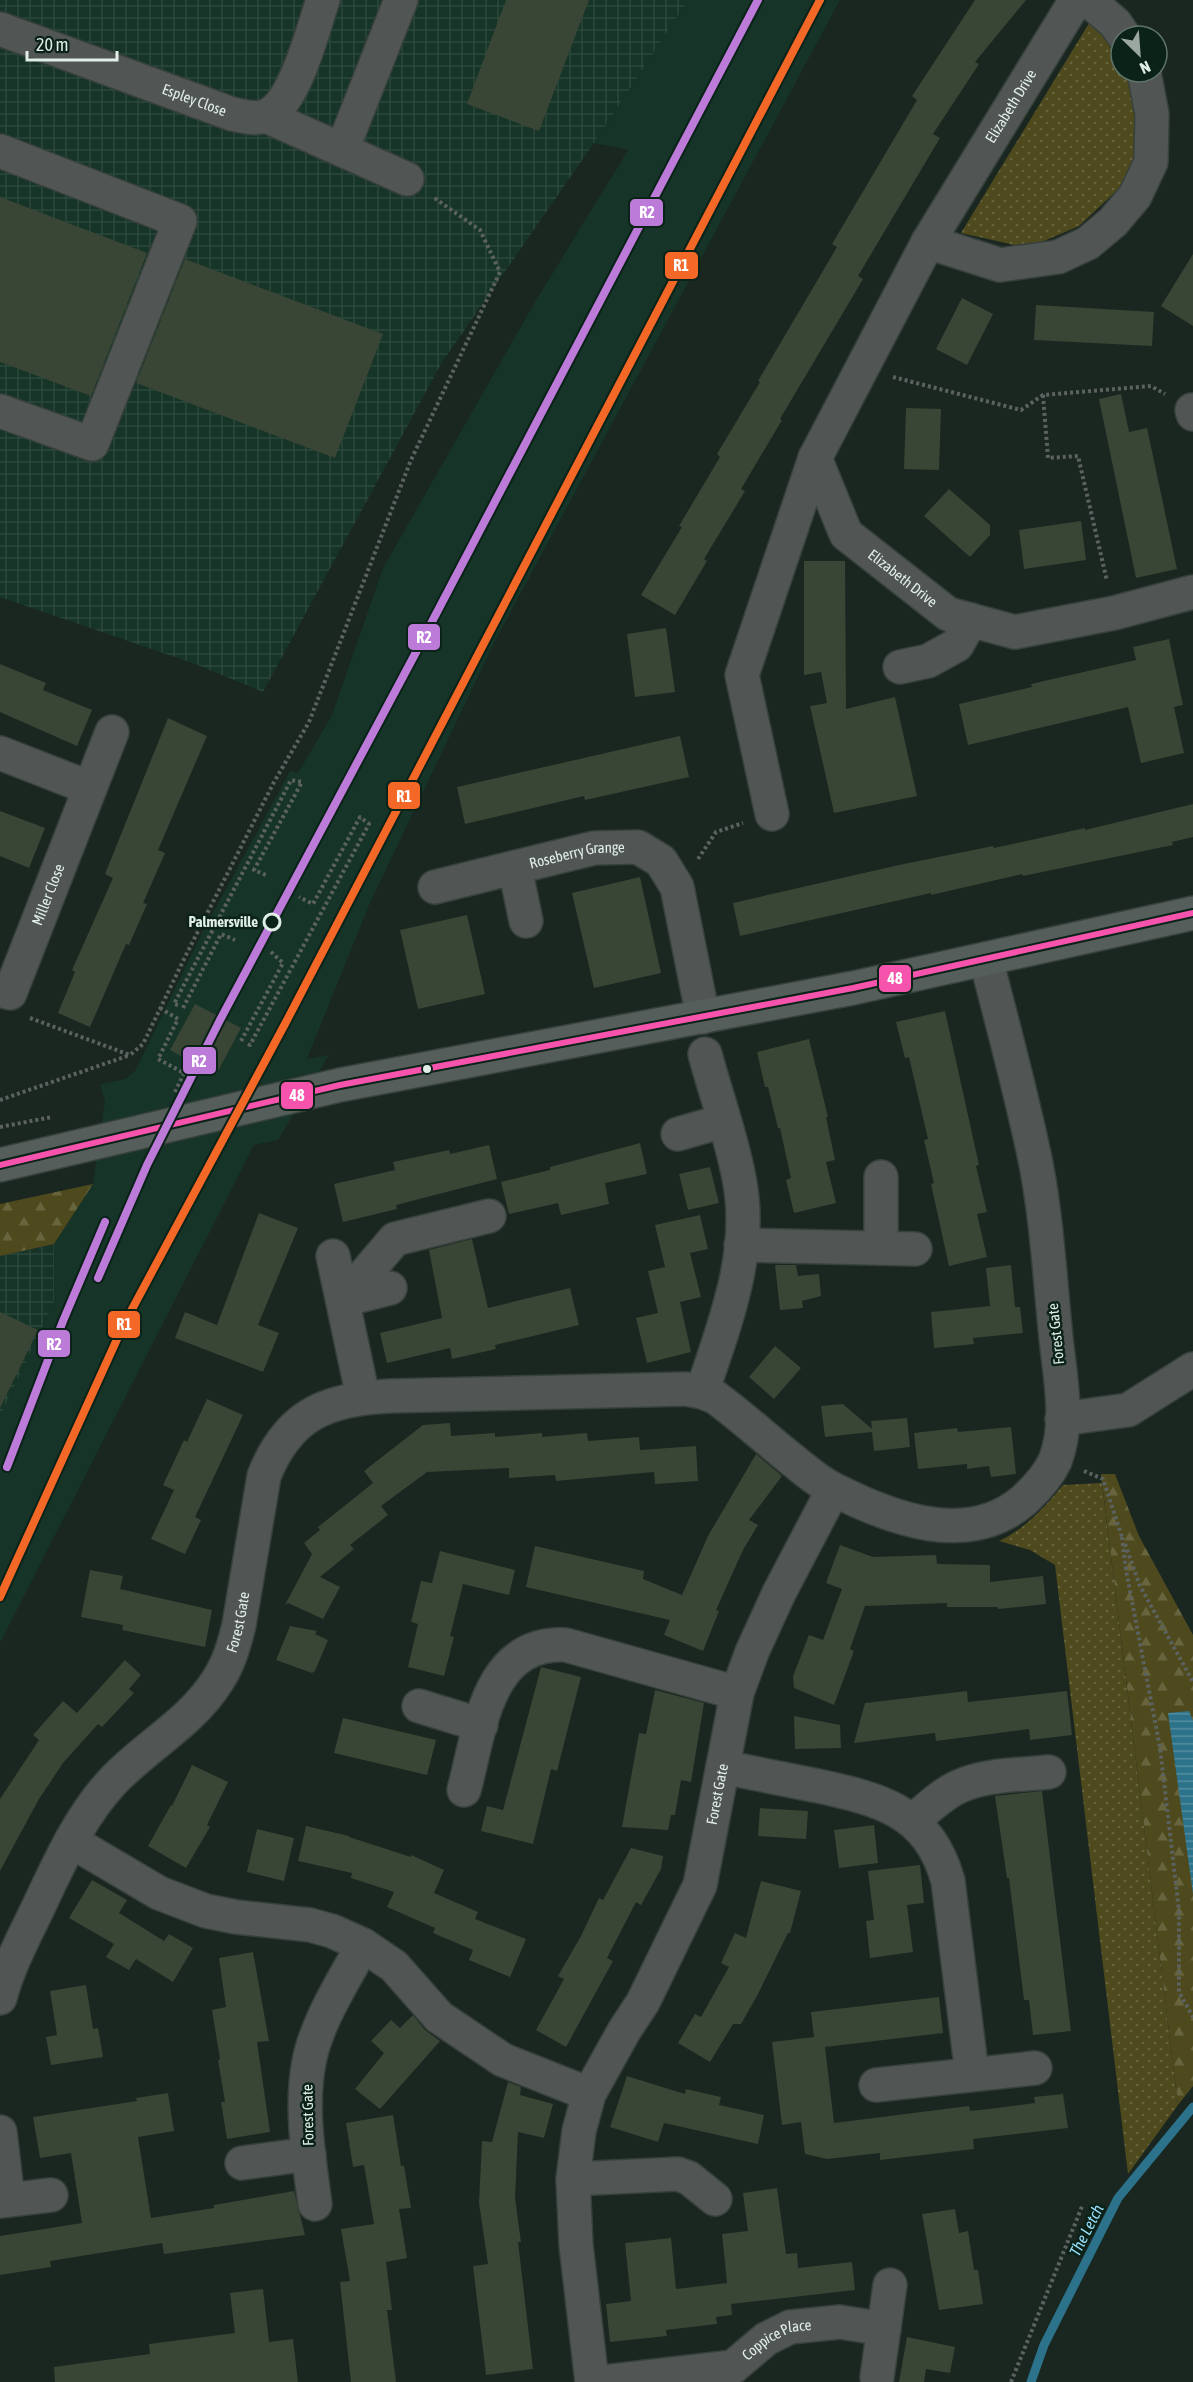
<svg xmlns="http://www.w3.org/2000/svg" width="1193" height="2382" viewBox="0 0 1193 2382" font-family="'Asap Condensed',sans-serif">
  <defs>
    <pattern id="industrial-grid" width="8" height="8" patternUnits="userSpaceOnUse" patternTransform="scale(1.5)"><rect width="8" height="8" fill="#163427"/><path d="M0 4h8M4 0v8" fill="none" stroke="#2c483c"/></pattern>
    <pattern id="grass-dots" width="8" height="8" patternUnits="userSpaceOnUse" patternTransform="scale(1.5)"><rect width="8" height="8" fill="#4e4a1d"/><path d="M2 2h.1M6 6h.1" fill="none" stroke="#67643e" stroke-width="1.8" stroke-linecap="round"/></pattern>
    <pattern id="forest-firs" width="22" height="20" patternUnits="userSpaceOnUse" patternTransform="scale(1.5)"><rect width="22" height="20" fill="#4e4a1d"/><path d="M5 1l3.5 6h-7zM16 11l3.5 6h-7z" fill="#67643e"/></pattern>
    <pattern id="water-rules" width="6" height="5" patternUnits="userSpaceOnUse" patternTransform="scale(1.5)"><rect width="6" height="5" fill="#2c728a"/><path d="M0 2.5h6" fill="none" stroke="#548da0"/></pattern>
  </defs>
  <rect width="100%" height="100%" fill="#1a2620"/>
  <path fill="#163427" d="M688,0H840L495,641L370,903L307,1059L329,1055L278,1140L254,1145L0,1643V1417L54,1301V1244L93,1184L105,1101L100,1084L125,1079L135,1071L202,933L290,771L298,773L332,715L383,568L532,307L628,150L594,143Z"/>
  <path fill="url(#industrial-grid)" d="M0,0H688L594,143L441,364L263,692L195,664L0,597Z
    M54,1244V1301L0,1417V1256Z"/>
  <path fill="url(#grass-dots)" d="M1091,20L1121,54V72H1132L1144,121L1127,181L1079,226L1028,248L961,233Z
    M1102,1483L1178,2105L1128,2174L1055,1565L1030,1550L999,1541C1026,1528 1044,1508 1063,1485Z"/>
  <path fill="url(#forest-firs)" d="M93,1184L54,1244L0,1256V1204Z
    M1101,1474H1115L1139,1536L1193,1635V2086L1178,2105Z"/>
  <path fill="url(#water-rules)" d="M1189,1711L1193,1721V1894L1168,1713Z"/>
  <g fill="none" stroke-linecap="round" stroke-linejoin="round">
    <path stroke="#2c728a" stroke-width="9" d="M1031,2382L1044,2345L1118,2198L1193,2107"/>
  </g>
  <path fill="#394535" d="M506,0H589L539,131L467,104Z
    M975,0H1026L975,62L979,64L933,134L940,138L858,276L863,279L780,419L782,420L741,489L745,491L704,559L707,561L675,615L641,595L682,527L679,526L720,457L717,454L760,382L758,381L837,247L832,244L917,100L912,96Z
    M0,197L147,253L91,396L0,362Z
    M1193,254V326L1161,306Z
    M185,259L383,334L335,458L136,383Z
    M962,298L993,314L967,365L936,349Z
    M1036,305L1154,312L1152,346L1034,340Z
    M1121,394L1129,432L1147,428L1177,569L1136,578L1099,399Z
    M906,408L941,409L939,470L904,469Z
    M949,489L990,525V535L970,557L924,516Z
    M1081,521L1086,560L1024,569L1019,530Z
    M804,561H845L846,709L895,697L917,796L834,813L810,706L827,703L821,672L804,675Z
    M666,628L675,692L635,697L627,634Z
    M1169,639L1183,705L1174,707L1184,753L1141,763L1128,707L968,745L959,704L1032,687L1031,684L1136,660L1133,647Z
    M0,664L46,683L43,690L92,710L77,746L0,712Z
    M168,718L207,736L158,850L165,853L143,903L147,904L129,945L126,944L90,1027L58,1013L75,972L72,970L113,878L105,874Z
    M680,736L689,777L585,800L584,796L465,824L457,787Z
    M1193,804V837L1172,842L1173,845L1023,876L1022,874L931,895V893L740,936L733,903L899,865L993,846L994,848L1085,828V830Z
    M0,811L45,828L29,868L0,856Z
    M640,877L661,973L594,988L572,893Z
    M467,915L485,994L418,1009L400,930Z
    M195,1004L241,1028L216,1075L170,1050Z
    M945,1011L979,1165L976,1166L987,1212L977,1214L987,1257L949,1266L931,1184L934,1183L924,1140L928,1139L909,1057L905,1058L896,1022Z
    M809,1039L828,1117H826L835,1160L826,1162L836,1203L794,1213L786,1180L791,1178L780,1128H778L768,1087H765L757,1052Z
    M640,1143L647,1174L605,1183L609,1204L561,1215L558,1203L509,1214L501,1182L550,1170V1167Z
    M489,1145L497,1179L396,1205L397,1209L343,1222L334,1184L395,1170L393,1162L449,1150L450,1154Z
    M710,1167L719,1203L688,1210L679,1174Z
    M259,1213L298,1228L258,1325L279,1333L263,1372L175,1338L185,1312L217,1325Z
    M700,1215L708,1249L690,1253L701,1297L680,1302L691,1352L647,1363L636,1318L658,1313L648,1271L665,1267L655,1225Z
    M472,1239L488,1308L570,1288L579,1325L495,1345L496,1349L452,1359L450,1348L387,1363L380,1333L442,1318L429,1250Z
    M775,1265H796L798,1276L819,1274L821,1296L802,1301L803,1308L780,1310Z
    M1011,1265L1015,1307H1020L1023,1333L973,1338L974,1344L934,1348L931,1312L990,1306L986,1268Z
    M0,1312L38,1330L0,1408Z
    M775,1346L801,1368L774,1399L749,1377Z
    M207,1399L243,1415L195,1517L201,1520L185,1554L151,1539L174,1490L163,1485L184,1440L187,1442Z
    M843,1404L872,1429L871,1421L907,1418L910,1447L874,1451L872,1432L825,1437L821,1406Z
    M450,1423L451,1436L495,1433V1437L542,1433V1437L587,1433L588,1441L639,1437L640,1450L696,1446L698,1481L655,1484L654,1472L556,1481L555,1475L509,1478V1468L427,1472L381,1506L388,1515L350,1545L354,1549L320,1577L340,1587L323,1619L288,1603L285,1605L312,1554L304,1543L320,1530L318,1527L373,1483L364,1471L423,1425Z
    M1011,1427L1016,1474L991,1477L989,1466L967,1469V1464L918,1469L914,1433L957,1428L958,1432Z
    M756,1454L782,1476L749,1520L758,1525L743,1550L716,1610L719,1611L703,1651L664,1635L670,1620L526,1587L535,1546L644,1571L643,1579L682,1595L708,1536Z
    M840,1545L873,1557L936,1555L937,1564L990,1565V1582L1043,1576L1046,1604L998,1609V1607H947V1603L865,1606L850,1649L854,1651L834,1705L794,1688L793,1676L809,1635L823,1640L842,1589L826,1583Z
    M440,1551L515,1570L509,1595L463,1584L450,1636L454,1637L444,1676L408,1667L418,1624L411,1622L421,1581L432,1583Z
    M90,1570L123,1576L120,1589L212,1610L205,1647L122,1630L123,1625L81,1617Z
    M290,1626L317,1631L315,1634L328,1640L315,1671L312,1673L276,1660Z
    M125,1660L141,1675L129,1689L134,1693L102,1727L98,1724L63,1763L39,1799L0,1871V1799L39,1740L33,1735L63,1701L77,1713Z
    M541,1667L581,1677L557,1771L551,1769L533,1844L481,1831L487,1806L503,1810Z
    M655,1690L704,1703L691,1782L681,1780L675,1815H671L668,1830L622,1827L639,1733L646,1734Z
    M967,1691L968,1702L1067,1691L1072,1735L1030,1740L1029,1729L936,1741L935,1733L854,1743L865,1703Z
    M794,1716L840,1725L841,1748L795,1749Z
    M343,1718L436,1740L427,1775L334,1753Z
    M192,1765L228,1782L207,1825L210,1827L186,1868L148,1846L171,1805L172,1806Z
    M1042,1791L1071,2031L1033,2035L1029,2000H1024L1009,1878H1007L995,1796Z
    M760,1808L808,1811L806,1839L758,1836Z
    M874,1825L878,1863L839,1868L834,1830Z
    M306,1826L349,1836V1837L411,1857V1855L444,1870L434,1893L478,1912L475,1919L526,1939L510,1977L469,1960L473,1950L433,1933L435,1928L387,1907L394,1892L351,1878L352,1873L298,1861Z
    M257,1829L294,1838L284,1881L247,1872Z
    M631,1848L663,1856L661,1869L641,1905L636,1902L607,1958L613,1961L566,2047L536,2030L564,1979L558,1976L581,1936L599,1898L603,1900Z
    M920,1865L924,1903L907,1905L913,1952L870,1958L866,1921L874,1920L868,1871Z
    M92,1880L127,1900L119,1913L164,1941L169,1934L193,1948L173,1982L136,1959L129,1970L106,1957L114,1944L69,1918Z
    M761,1881L801,1891L790,1933H788L757,1996L741,2024H733L710,2062L678,2043L695,2014L701,2017L729,1967L721,1963L735,1933L746,1938Z
    M253,1952L269,2041L257,2042L270,2132L227,2139L221,2102H225L218,2060L220,2059L212,2010L226,2007L219,1958Z
    M86,1985L93,2029L98,2028L103,2057L51,2065L46,2037L57,2035L50,1991Z
    M939,1997L943,2033L825,2047L834,2123L969,2106L970,2111L997,2108L1035,2103L1034,2097L1063,2094L1068,2128L973,2139L974,2149L880,2160V2153L827,2159L805,2154L801,2122L782,2125L772,2042L814,2037L811,2012Z
    M413,2015L425,2030L440,2041L380,2109L355,2089L384,2053L371,2041L391,2020L400,2028Z
    M627,2076L685,2094L686,2089L721,2097L719,2105L764,2115L758,2144L664,2123L658,2142L610,2127Z
    M508,2082L521,2087L520,2095L553,2104L544,2138L518,2132L515,2198L521,2242H518L533,2369L486,2375L473,2266L488,2264L479,2203L482,2141L492,2142Z
    M168,2093L174,2131L138,2137L151,2218L214,2208V2205L294,2191L305,2235L164,2254L162,2243L50,2261L51,2267L0,2275V2236L82,2223L71,2153L40,2158L33,2117L137,2101L136,2098Z
    M393,2115L401,2166H404L411,2208L399,2209L407,2258L386,2262L392,2310H387L396,2382H351L340,2282L350,2281L341,2229L374,2224L364,2165L353,2167L346,2123Z
    M777,2188L786,2254L797,2253L798,2268L852,2262L855,2290L731,2304L732,2315L716,2317L717,2324L666,2330L667,2336L610,2342L606,2304L631,2301L625,2243L671,2238L676,2289L727,2283L722,2234L748,2231L743,2193Z
    M955,2209L959,2233L968,2231L974,2270H978L983,2304L939,2310L922,2214Z
    M263,2289L269,2342L293,2339L298,2382H55L54,2367L150,2354L149,2344L235,2333L230,2293Z
    M907,2337L955,2347L950,2373L926,2369L924,2382H899Z"/>
  <g fill="none" stroke-linecap="round" stroke-linejoin="round">
    <defs>
      <g id="minor">
        <path d="M1088,0L1115,23L1124,36"/>
        <path id="s1" d="M0,29L232,114C243,116 255,120 265,116C295,106 313,28 323,0"/>
        <path d="M266,116L407,179"/>
        <path d="M342,150L401,0"/>
        <path d="M0,151L180,221L92,444L0,411"/>
        <path d="M928,242L1000,265L1058,257L1088,243L1113,222L1135,196L1151,162L1152,114L1144,72"/>
        <path d="M1192,410L1193,414"/>
        <path id="s2" d="M815,458L846,534L948,614L1015,632L1114,613L1193,592"/>
        <path d="M900,667L928,661L957,645L971,620"/>
        <path d="M0,753L90,788"/>
        <path id="s3" d="M772,814L742,675L815,458L928,242L1076,0"/>
        <path d="M515,868L526,921"/>
        <path id="s4" d="M435,887L594,848L638,847L661,861L677,887L703,1017"/>
        <path id="s5" d="M0,990L10,993L112,732"/>
        <path d="M678,1134L723,1121"/>
        <path d="M741,1245L915,1249"/>
        <path d="M881,1248V1177"/>
        <path d="M333,1256L363,1397"/>
        <path d="M343,1300L395,1239L489,1216"/>
        <path d="M343,1300L390,1288"/>
        <path d="M702,1392C725,1323 754,1251 739,1178C731,1136 716,1095 705,1054"/>
        <path d="M1062,1419L1128,1410L1193,1369"/>
        <path d="M419,1706L481,1725"/>
        <path d="M723,1767C753,1773 783,1779 813,1785C878,1799 928,1809 948,1881L972,2074"/>
        <path d="M464,1790C480,1731 486,1641 566,1645L737,1693"/>
        <path d="M913,1821C927,1809 941,1795 958,1787C985,1774 1020,1775 1049,1772"/>
        <path d="M71,1841L159,1893L206,1911L236,1917L310,1925L332,1931L363,1945L394,1966L439,2017L503,2060L589,2094"/>
        <path id="s6" d="M0,1998C8,1967 23,1939 37,1910C58,1866 79,1817 113,1781C146,1746 192,1722 218,1680C229,1663 234,1645 239,1625L264,1476C288,1415 326,1399 389,1396L686,1389L702,1392L715,1397C741,1416 765,1438 790,1458C804,1469 818,1482 835,1490C892,1519 969,1548 1024,1500C1036,1489 1048,1476 1055,1461C1070,1423 1060,1377 1056,1338C1050,1280 1047,1221 1036,1164C1022,1095 1003,1027 986,959"/>
        <path d="M876,2085L1035,2068"/>
        <path d="M0,2132L8,2200"/>
        <path d="M242,2163L309,2154"/>
        <path d="M573,2179L678,2174L689,2178L715,2199"/>
        <path d="M0,2201L51,2195"/>
        <path d="M315,2204C309,2159 300,2108 309,2062C316,2023 344,1980 363,1945"/>
        <path d="M877,2377L890,2285"/>
        <path id="s7" d="M592,2382L576,2245L573,2179L579,2131L589,2094L624,2031L643,2002L700,1885L737,1693L752,1652L779,1593L833,1490"/>
        <path id="s8" d="M604,2382L733,2367L766,2339L790,2327L840,2322L884,2329"/>
      </g>
      <path id="major" d="M0,1165L340,1085L853,988L1193,913"/>
    </defs>
    <use href="#minor" stroke="#37413c" stroke-width="36"/>
    <use href="#major" stroke="#37413c" stroke-width="36"/>
    <path stroke="#5b6260" stroke-width="4" stroke-dasharray="3 3" stroke-linecap="butt" d="M893,377L1021,410L1043,395L1151,386L1165,394
      M1043,395L1048,458L1078,456L1107,581
      M698,859L716,832L743,823
      M178,1005L174,1004L291,780L302,782L254,870L268,876
      M160,1008L178,1019L158,1059L184,1073
      M183,1008L221,934L235,940
      M30,1018L130,1055L143,1044L187,953L274,782L309,722L411,460L500,272L480,230L433,197
      M241,1041L283,963L270,951
      M248,1044L250,1045L369,824L360,817L313,904L299,897
      M175,1092L190,1061
      M0,1100L130,1055
      M0,1127L52,1117
      M1084,1471L1103,1479L1122,1537
      M1122,1537L1126,1570L1160,1748L1179,1911V1992L1193,2017
      M1125,1544L1140,1586L1193,1682
      M1011,2382L1083,2204"/>
    <use href="#minor" stroke="#515655" stroke-width="33"/>
    <use href="#major" stroke="#565e5c" stroke-width="33"/>
    <defs>
      <path id="bus-1" d="M0,1165L340,1085L853,988L1193,913"/>
    </defs>
    <use href="#bus-1" stroke="#0a2218" stroke-width="10"/>
    <use href="#bus-1" stroke="#f653ac" stroke-width="6"/>
    <defs>
      <path id="rail-1" d="M0,1597L123,1326L286,1022L820,0"/>
      <path id="rail-2" d="M98,1278L147,1165L220,1020L414,656L758,0
        M7,1467L63,1321L105,1222"/>
    </defs>
    <use href="#rail-1" stroke="#0a2218" stroke-width="12"/>
    <use href="#rail-2" stroke="#0a2218" stroke-width="12"/>
    <use href="#rail-1" stroke="#f36827" stroke-width="8"/>
    <use href="#rail-2" stroke="#bd7bd9" stroke-width="8"/>
  </g>
  <circle fill="#0a2218" stroke="#e0eee7" stroke-width="3" cx="272" cy="922" r="8"/>
  <circle fill="#e0eee7" stroke="#0a2218" stroke-width="2" cx="427" cy="1069" r="5"/>
  <g text-anchor="middle" stroke-width="5" stroke-linejoin="round" paint-order="stroke">
    <g font-size="15" fill="#e0eee7" stroke="#0a2218">
      <text dy="5" stroke="none"><textPath href="#s1" startOffset="207">Espley Close</textPath></text>
      <text dy="5" stroke="none"><textPath href="#s3" startOffset="774">Elizabeth Drive</textPath></text>
      <text dy="5" stroke="none"><textPath href="#s2" startOffset="154">Elizabeth Drive</textPath></text>
      <text dy="5" stroke="none"><textPath href="#s4" startOffset="146">Roseberry Grange</textPath></text>
      <text dy="5" stroke="none"><textPath href="#s5" startOffset="116">Miller Close</textPath></text>
      <text transform="translate(1056 1334) rotate(-96)" y="5">Forest Gate</text>
      <text dy="5" stroke="none"><textPath href="#s6" startOffset="454">Forest Gate</textPath></text>
      <text dy="5" stroke="none"><textPath href="#s7" startOffset="620">Forest Gate</textPath></text>
      <text transform="translate(308 2115) rotate(-91)" y="5">Forest Gate</text>
      <text dy="5" stroke="none"><textPath href="#s8" startOffset="183">Coppice Place</textPath></text>
    </g>
    <g font-size="15" font-weight="bold" fill="#e0eee7" stroke="#0a2218" text-anchor="end">
      <text x="258" y="927">Palmersville</text>
    </g>
    <g font-size="16" font-style="italic" fill="#98dffb" stroke="#0a2218">
      <text transform="translate(1086 2230) rotate(-63)" y="6">The Letch</text>
    </g>
  </g>
  <g stroke="#0a2218" stroke-width="2">
    <rect x="629" y="198" width="35" height="29" rx="6" fill="#bd7bd9"/>
    <rect x="664" y="251" width="35" height="29" rx="6" fill="#f36827"/>
    <rect x="407" y="623" width="34" height="28" rx="6" fill="#bd7bd9"/>
    <rect x="387" y="781" width="34" height="29" rx="6" fill="#f36827"/>
    <rect x="878" y="964" width="34" height="29" rx="6" fill="#f653ac"/>
    <rect x="182" y="1046" width="35" height="29" rx="6" fill="#bd7bd9"/>
    <rect x="280" y="1081" width="34" height="29" rx="6" fill="#f653ac"/>
    <rect x="107" y="1310" width="34" height="29" rx="6" fill="#f36827"/>
    <rect x="37" y="1329" width="34" height="29" rx="6" fill="#bd7bd9"/>
  </g>
  <g font-size="16" text-anchor="middle" font-weight="bold" fill="#fff">
    <text x="647" y="218">R2</text>
    <text x="681" y="271">R1</text>
    <text x="424" y="643">R2</text>
    <text x="404" y="802">R1</text>
    <text x="895" y="984">48</text>
    <text x="199" y="1067">R2</text>
    <text x="297" y="1101">48</text>
    <text x="124" y="1330">R1</text>
    <text x="54" y="1350">R2</text>
  </g>
  <g transform="translate(1139 54) rotate(155)"><circle r="28" fill="#0a2218" stroke="#60746b" stroke-width="1.5"/>
  <path d="M0-4.5L10 22L0 15L-10 22Z" fill="#9ba8a1"/>
  <text y="-9" font-size="16" font-weight="bold" text-anchor="middle" fill="#e0eee7">N</text>
  </g>
  <path d="M27 51v9h90v-9" fill="none" stroke="#e0eee7" stroke-width="3"/>
  <text x="36" y="51" font-size="18" fill="#e0eee7" stroke="#0a2218" stroke-width="4.5" paint-order="stroke">20 m</text>
</svg>
